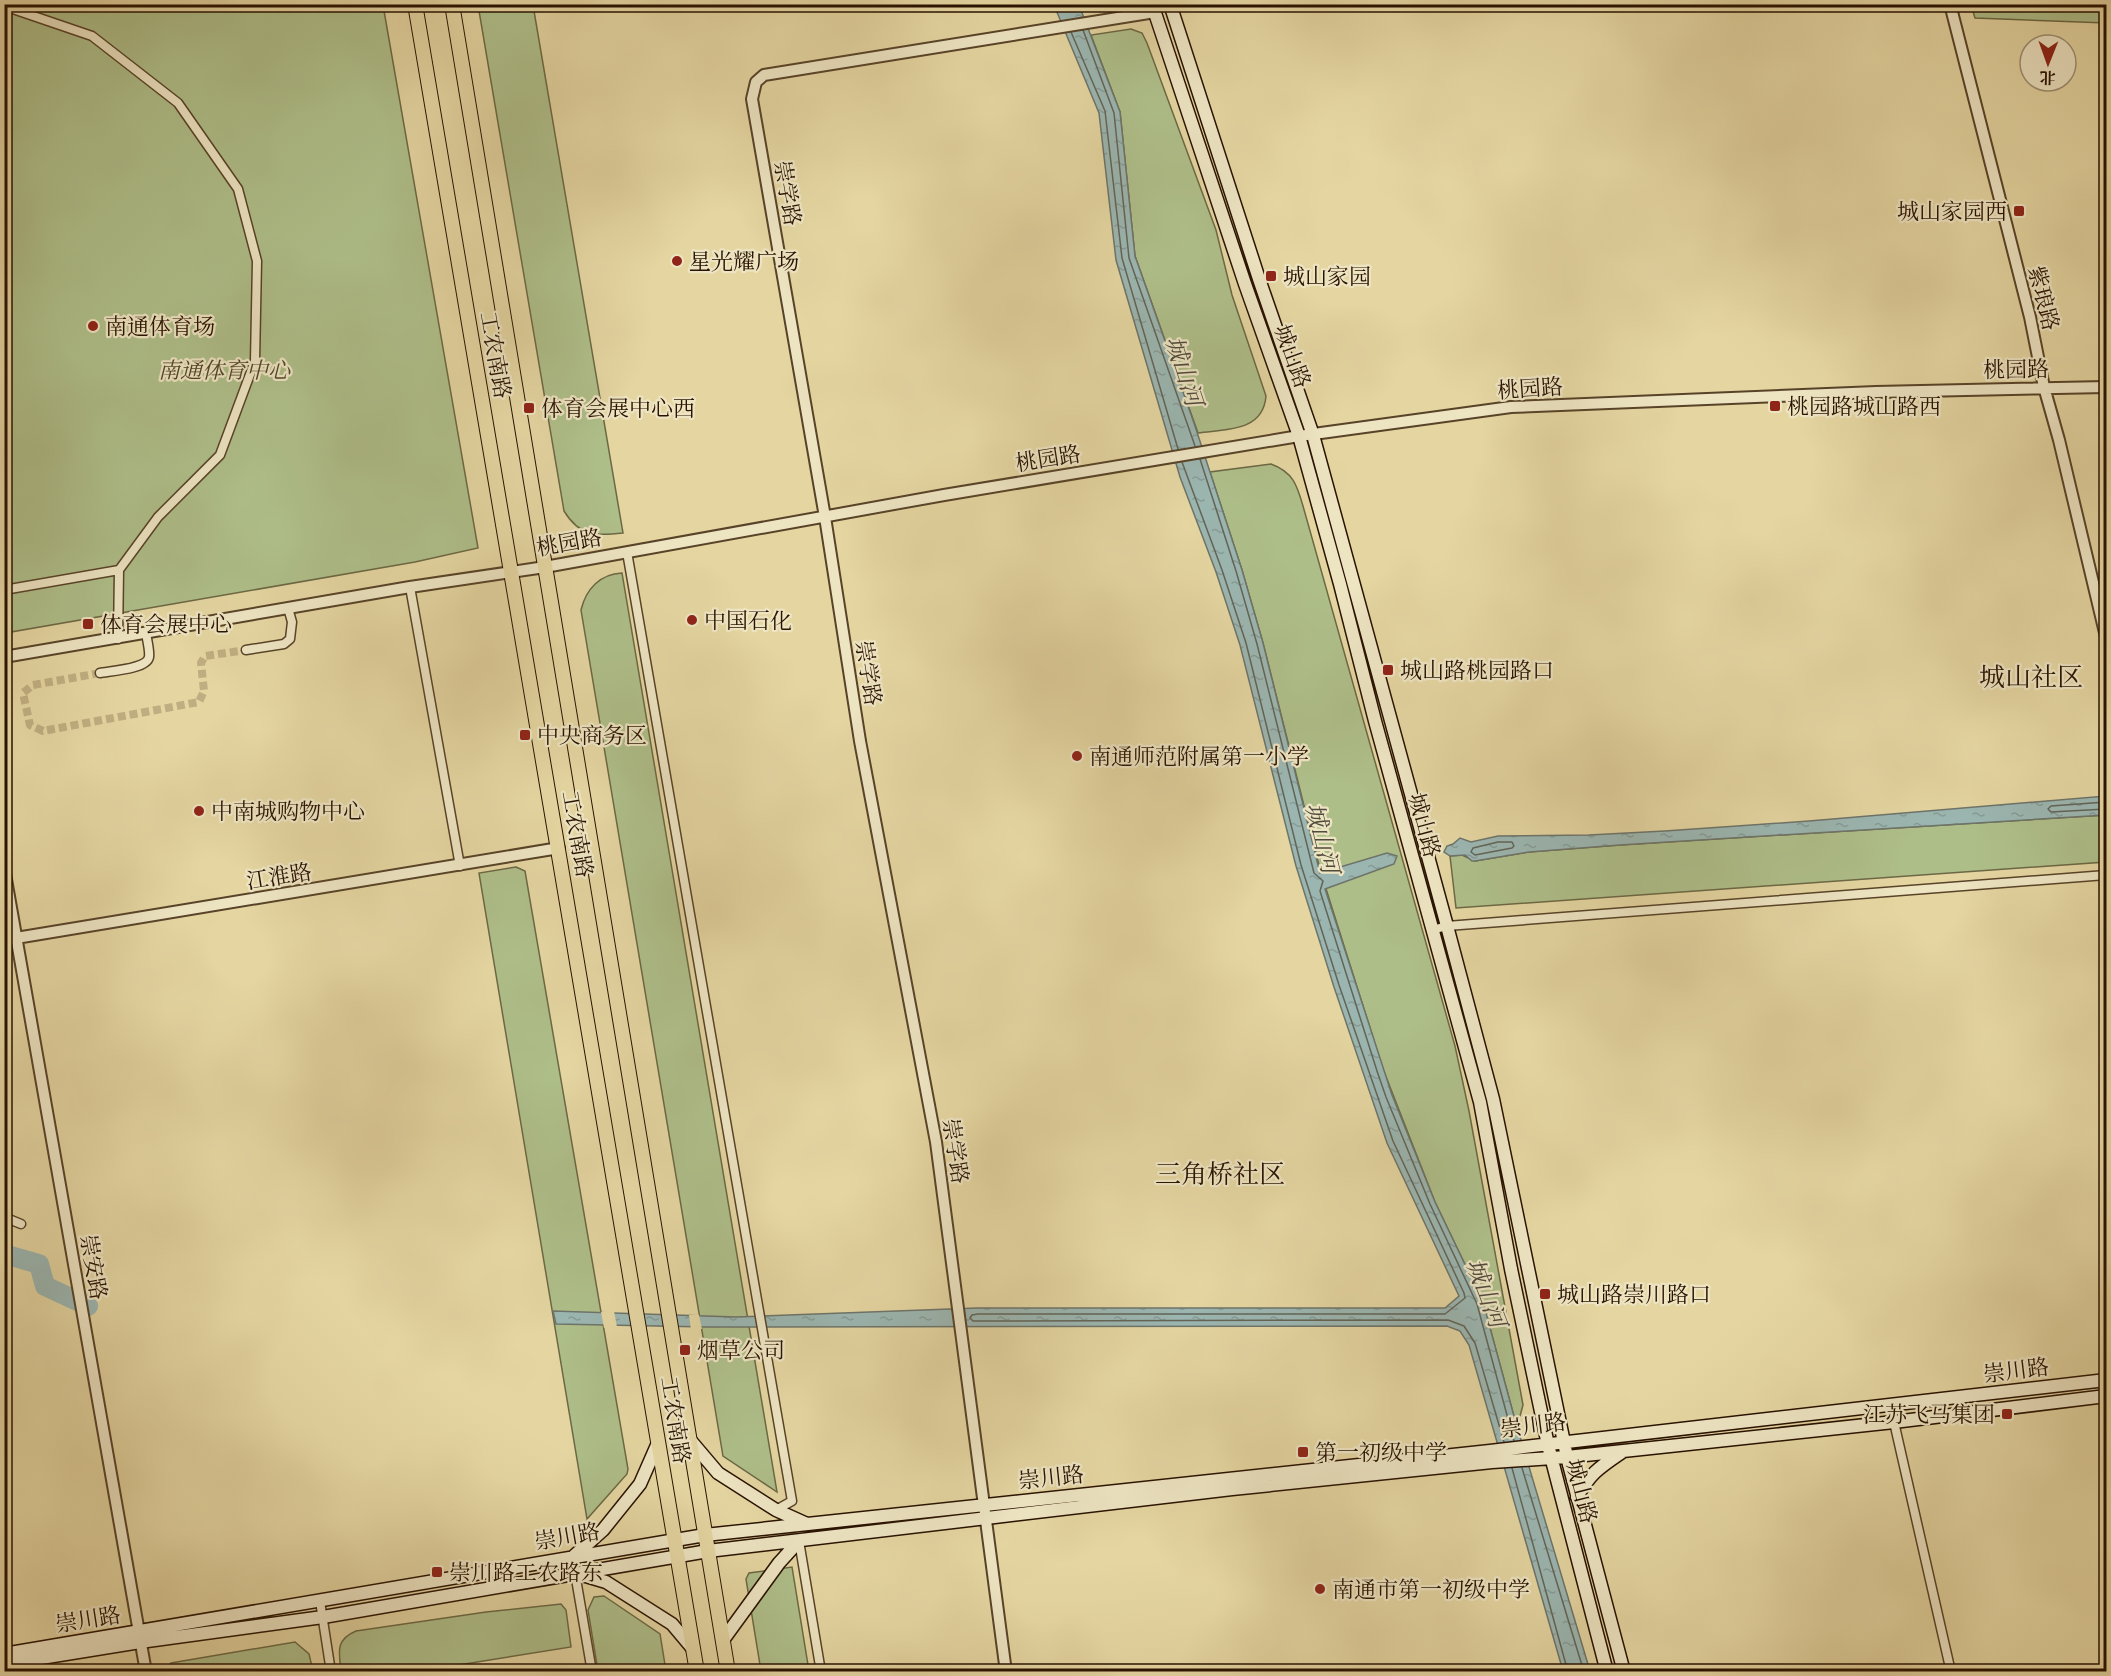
<svg xmlns="http://www.w3.org/2000/svg" width="2111" height="1676" viewBox="0 0 2111 1676" font-family="'IM FELL English','Noto Serif SC',serif">
  <defs>
    <pattern id="water-ripples" width="26" height="14" patternUnits="userSpaceOnUse" patternTransform="scale(1.5)"><rect width="26" height="14" fill="#9bb6b1"/><path d="M2 4q2-2 4 0t4 0M15 11q2-2 4 0t4 0" fill="none" stroke="#869b96"/></pattern>
  </defs>
  <rect width="100%" height="100%" fill="#e4d5a1"/>
  <filter id="stains"><feTurbulence type="fractalNoise" baseFrequency=".00333" numOctaves="4"/><feColorMatrix values="0 0 0 0 .2 0 0 0 0 .09 0 0 0 0 .02 0 0 0 .5 -.17"/></filter>
  <radialGradient id="worn" r=".72"><stop offset=".6" stop-color="#630" stop-opacity="0"/><stop offset="1" stop-color="#630" stop-opacity=".3"/></radialGradient>
  <path fill="#aebe89" stroke="#6c6844" stroke-width="1.5" d="M4,5H383L478,548L415,562L5,633Z
    M478,5H533L623,533C596,536 580,537 564,511Z
    M1971,5H2106V23L1975,18Z
    M1131,29L1142,33L1147,43L1216,230L1232,295L1266,396C1263,432 1226,429 1198,433L1135,256L1120,112L1091,35Z
    M1271,464C1293,472 1297,485 1303,506L1455,1046L1469,1111L1523,1405L1520,1416L1515,1420L1483,1302L1435,1202L1383,1069L1321,873L1263,643L1242,570L1210,472Z
    M622,573L777,1492L723,1456L581,610C586,589 600,574 622,573Z
    M2106,815V862L1456,908L1450,856L1462,855L1475,861L1529,852L1620,845Z
    M516,867L525,871L628,1469L627,1474L587,1519L479,873Z
    M792,1567L809,1671H761L746,1579L749,1573Z
    M604,1596L660,1634L666,1671H598L588,1610L594,1597Z
    M561,1604L566,1610L571,1647L421,1671H341C339,1652 335,1640 356,1631L486,1612Z
    M295,1642L309,1654L313,1671H168L167,1667L171,1663Z"/>
  <path fill="url(#water-ripples)" stroke="#6d746a" stroke-width="1.5" d="M1054,5H1079L1120,112L1135,256L1194,423L1242,570L1263,643L1320,873L1387,853L1397,856L1394,864L1391,865L1325,889L1392,1095L1435,1202L1483,1302L1515,1420L1590,1671H1563L1469,1345L1460,1331L1447,1326L707,1327L556,1324L553,1311L736,1317L977,1308H1445L1459,1296L1387,1143L1334,987L1296,866L1240,645L1216,572L1180,477L1116,260L1099,113Z
    M2106,796V815L1620,845L1529,852L1475,861H1472L1465,855L1450,856L1444,852L1447,846L1453,844L1460,838L1471,842L1498,836L1589,835L1665,831L1809,821Z"/>
  <path fill="#e4d5a1" d="M614,1311L617,1327L604,1328L601,1312Z
    M689,1315H699L702,1329L691,1330Z"/>
  <g fill="none" stroke-linecap="round" stroke-linejoin="round">
    <path stroke="#626458" stroke-width="1.5" d="M1083,30L1114,113L1129,258L1195,446
      M1071,32L1105,111L1122,258L1178,449
      M1200,459L1236,571L1257,644L1314,873L1323,881L1320,891L1377,1071L1386,1097L1430,1204L1477,1304L1514,1441
      M1182,462L1222,570L1246,643L1301,865L1339,985L1393,1141L1464,1293L1465,1298L1445,1314H978L972,1315L970,1318L973,1321L1448,1320L1464,1326L1475,1343L1504,1442
      M2106,802L2051,806L2048,809L2051,812L2106,809
      M1498,842H1512L1514,846L1512,848L1475,855L1471,852L1473,848Z
      M1512,1468L1568,1672
      M1522,1468L1584,1672"/>
    <path stroke="#9bb6b1" stroke-width="20" d="M4,1254L39,1264L45,1286L88,1306"/>
    <path stroke="#bfae81" stroke-width="8" stroke-dasharray="8 4" stroke-linecap="butt" d="M100,673L33,685L23,693L30,725L43,731L199,702L204,691L201,663L205,656L246,650"/>
    <defs>
      <path id="minor" d="M4,6L92,36L178,103L238,189L257,261L255,361L220,455L158,517L119,570L118,639
        M627,552L792,1501L776,1510
        M410,587L460,866
        M4,590L119,570
        M246,650L284,644L290,639L292,622L288,608
        M100,673C110,671 147,669 149,657C150,651 147,640 146,633
        M1432,930L1447,926L2106,875
        M4,1217L21,1224
        M1894,1422L1951,1672
        M799,1541L821,1672
        M575,1573L592,1672
        M320,1601L331,1672"/>
      <path id="tertiary" d="M1950,4L2030,317L2044,387L2059,440L2106,637
        M4,657L410,587L545,567L944,495L1299,436L1511,407L1876,392L2106,387
        M4,868L146,1672
        M4,940L559,848
        M1006,1672L936,1142L860,741L825,517L752,99L756,82L764,75L1155,12"/>
      <path id="secondary" d="M1152,4L1245,284L1299,436L1340,584L1375,721L1480,1102L1511,1269L1548,1445L1607,1672
        M1170,4L1259,279L1313,435L1447,926L1493,1099L1567,1457L1624,1672
        M690,1440L718,1473L776,1510L807,1524
        M1577,1497C1590,1473 1600,1467 1622,1452
        M574,1556L603,1530L640,1484L658,1443
        M579,1574L606,1582L672,1624L693,1649
        M723,1640L779,1563L799,1541
        M4,1654L705,1535L1490,1451L2106,1380
        M4,1664L140,1642L323,1617L708,1551L1232,1489L1492,1462L1567,1457L1894,1422L2106,1396"/>
      <path id="primary" d="M415,4L697,1672
        M452,4L728,1672"/>
    </defs>
    <use href="#minor" stroke="#584328" stroke-width="11"/>
    <use href="#tertiary" stroke="#584328" stroke-width="14"/>
    <use href="#secondary" stroke="#291200" stroke-width="15"/>
    <use href="#primary" stroke="#291200" stroke-width="16"/>
    <use href="#minor" stroke="#ede4c2" stroke-width="8"/>
    <use href="#tertiary" stroke="#ede4c2" stroke-width="10"/>
    <use href="#secondary" stroke="#ede4c2" stroke-width="12"/>
    <use href="#primary" stroke="#e4d5a1" stroke-width="14"/>
  </g>
  <g fill="#8f2418" stroke="#ede4c2" stroke-width="2">
    <rect x="2013" y="205" width="12" height="12" rx="3"/>
    <circle cx="677" cy="261" r="6"/>
    <rect x="1265" y="270" width="12" height="12" rx="3"/>
    <circle cx="93" cy="326" r="6"/>
    <rect x="1769" y="400" width="12" height="12" rx="3"/>
    <rect x="523" y="402" width="12" height="12" rx="3"/>
    <circle cx="692" cy="620" r="6"/>
    <rect x="82" y="618" width="12" height="12" rx="3"/>
    <rect x="1382" y="664" width="12" height="12" rx="3"/>
    <rect x="519" y="729" width="12" height="12" rx="3"/>
    <circle cx="1077" cy="756" r="6"/>
    <circle cx="199" cy="811" r="6"/>
    <rect x="1539" y="1288" width="12" height="12" rx="3"/>
    <rect x="679" y="1344" width="12" height="12" rx="3"/>
    <rect x="2001" y="1408" width="12" height="12" rx="3"/>
    <rect x="1297" y="1446" width="12" height="12" rx="3"/>
    <rect x="431" y="1566" width="12" height="12" rx="3"/>
    <circle cx="1320" cy="1589" r="6"/>
  </g>
  <g text-anchor="middle" stroke-width="4.5" stroke-linejoin="round" paint-order="stroke">
    <g font-size="22" fill="#291200" stroke="#ede4c2">
      <text transform="translate(788 193) rotate(80)" y="8">崇学路</text>
      <text transform="translate(2044 298) rotate(76)" y="8">紫琅路</text>
      <text transform="translate(496 355) rotate(80)" y="8">工农南路</text>
      <text transform="translate(1293 356) rotate(70)" y="8">城山路</text>
      <text transform="translate(2016 369) rotate(-1)" y="8">桃园路</text>
      <text transform="translate(1530 388) rotate(-4)" y="8">桃园路</text>
      <text transform="translate(1048 458) rotate(-9)" y="8">桃园路</text>
      <text transform="translate(569 542) rotate(-10)" y="8">桃园路</text>
      <text transform="translate(869 673) rotate(81)" y="8">崇学路</text>
      <text transform="translate(1425 825) rotate(75)" y="8">城山路</text>
      <text transform="translate(578 834) rotate(80)" y="8">工农南路</text>
      <text transform="translate(279 876) rotate(-9)" y="8">江淮路</text>
      <text transform="translate(956 1151) rotate(81)" y="8">崇学路</text>
      <text transform="translate(94 1267) rotate(80)" y="8">崇安路</text>
      <text transform="translate(2016 1370) rotate(-7)" y="8">崇川路</text>
      <text transform="translate(676 1420) rotate(81)" y="8">工农南路</text>
      <text transform="translate(1533 1425) rotate(-7)" y="8">崇川路</text>
      <text transform="translate(1051 1477) rotate(-6)" y="8">崇川路</text>
      <text transform="translate(1582 1491) rotate(76)" y="8">城山路</text>
      <text transform="translate(567 1536) rotate(-10)" y="8">崇川路</text>
      <text transform="translate(88 1619) rotate(-9)" y="8">崇川路</text>
    </g>
    <g font-size="22" fill="#291200" stroke="#ede4c2" text-anchor="start">
      <text x="2007" y="219" text-anchor="end">城山家园西</text>
      <text x="689" y="269">星光耀广场</text>
      <text x="1283" y="284">城山家园</text>
      <text x="105" y="334">南通体育场</text>
      <text x="1787" y="414">桃园路城山路西</text>
      <text x="541" y="416">体育会展中心西</text>
      <text x="704" y="628">中国石化</text>
      <text x="100" y="632">体育会展中心</text>
      <text x="1400" y="678">城山路桃园路口</text>
      <text x="537" y="743">中央商务区</text>
      <text x="1089" y="764">南通师范附属第一小学</text>
      <text x="211" y="819">中南城购物中心</text>
      <text x="1557" y="1302">城山路崇川路口</text>
      <text x="697" y="1358">烟草公司</text>
      <text x="1995" y="1422" text-anchor="end">江苏飞马集团</text>
      <text x="1315" y="1460">第一初级中学</text>
      <text x="449" y="1580">崇川路工农路东</text>
      <text x="1332" y="1597">南通市第一初级中学</text>
    </g>
    <g font-size="22" font-style="italic" fill="#514629" stroke="#ede4c2">
      <text x="224" y="378">南通体育中心</text>
    </g>
    <g font-size="24" font-style="italic" fill="#514b3e" stroke="#ede4c2">
      <text transform="translate(1184 371) rotate(72)" y="8">城山河</text>
      <text transform="translate(1322 838) rotate(76)" y="8">城山河</text>
      <text transform="translate(1486 1293) rotate(69)" y="8">城山河</text>
    </g>
    <g font-size="26" fill="#291200" stroke="#ede4c2">
      <text x="2031" y="686">城山社区</text>
      <text x="1220" y="1183">三角桥社区</text>
    </g>
  </g>
  <rect width="2111" height="1676" fill="none" stroke="#e4d5a1" stroke-width="24"/>
  <rect x="6" y="6" width="2099" height="1664" fill="none" stroke="#291200" stroke-width="3"/>
  <rect x="12" y="12" width="2087" height="1652" fill="none" stroke="#291200" stroke-width="1.5"/>
  <g transform="translate(2048 63) rotate(181)"><circle r="28" fill="#ede4c2" stroke="#9f9074" stroke-width="1.5"/>
  <path d="M0-4.5L10 22L0 15L-10 22Z" fill="#8f2418"/>
  <text y="-9" font-size="16" font-weight="bold" text-anchor="middle" fill="#291200">北</text>
  </g>
  <rect width="100%" height="100%" filter="url(#stains)"/>
  <rect width="100%" height="100%" fill="url(#worn)"/>
</svg>
